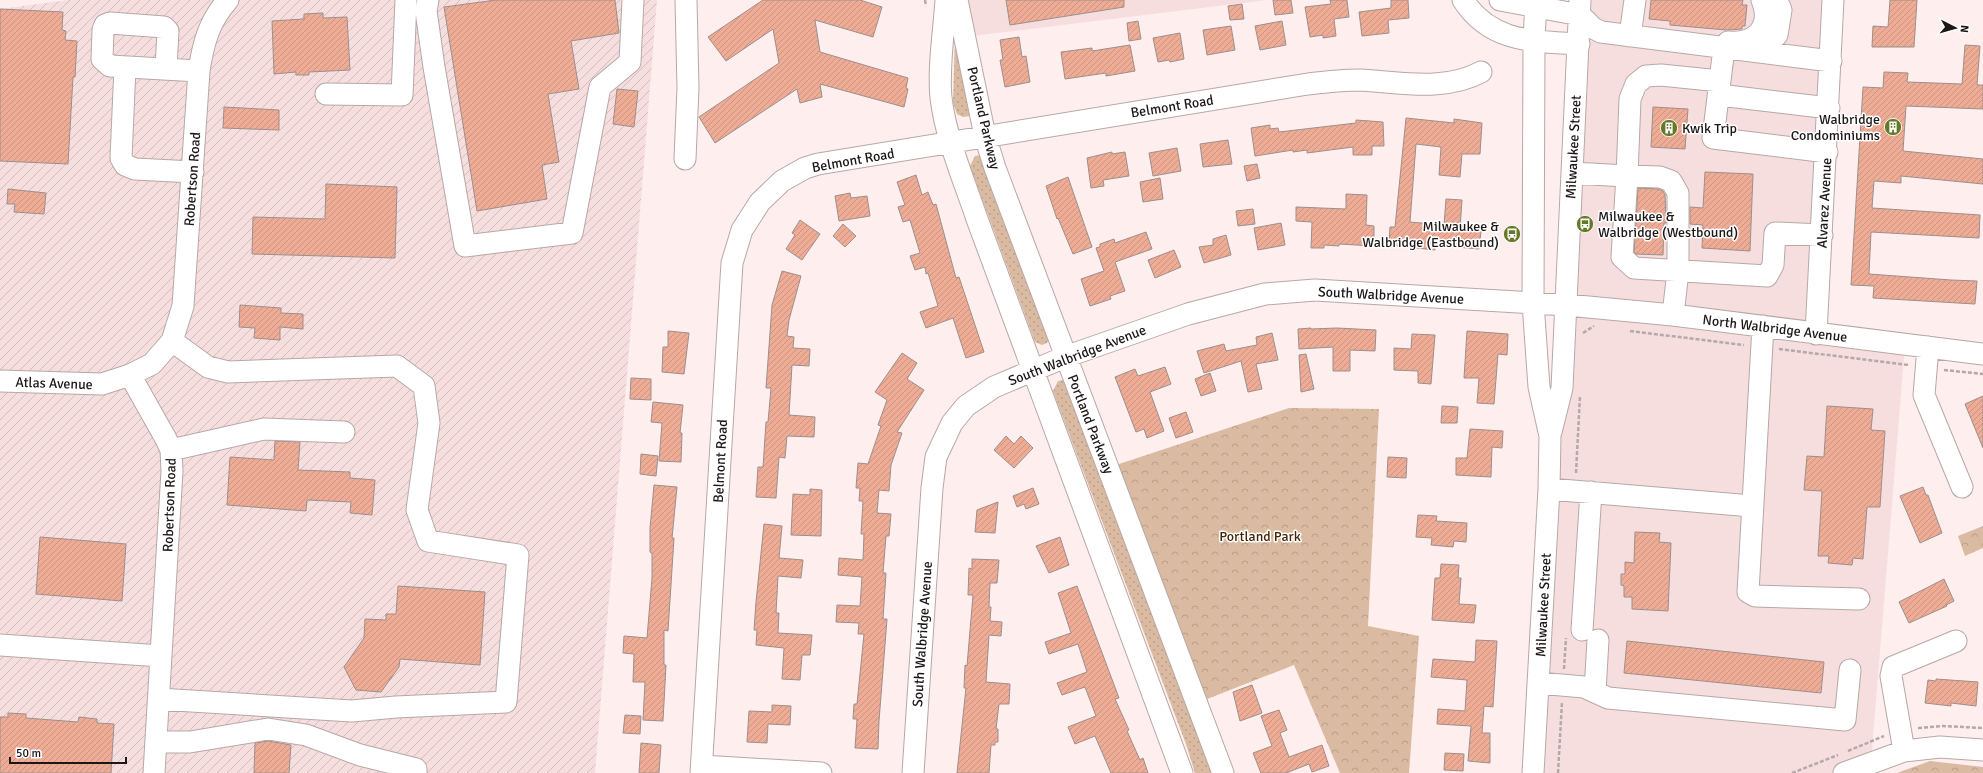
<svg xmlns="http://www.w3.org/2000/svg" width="1983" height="773" viewBox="0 0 1983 773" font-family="Signika,sans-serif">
  <defs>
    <pattern id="industrial-furrows" width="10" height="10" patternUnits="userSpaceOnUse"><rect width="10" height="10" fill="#f7dede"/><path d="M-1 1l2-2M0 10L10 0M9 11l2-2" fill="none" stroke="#d3bebe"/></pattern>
    <pattern id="grass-dots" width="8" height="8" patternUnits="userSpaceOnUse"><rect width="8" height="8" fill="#dabaa1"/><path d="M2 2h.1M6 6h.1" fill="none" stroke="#ba9f8a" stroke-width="1.8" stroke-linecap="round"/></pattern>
    <pattern id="park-crowns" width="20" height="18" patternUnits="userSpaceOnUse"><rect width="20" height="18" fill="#dabaa1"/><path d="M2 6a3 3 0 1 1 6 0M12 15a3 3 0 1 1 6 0" fill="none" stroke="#ba9f8a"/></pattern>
    <pattern id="building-hatch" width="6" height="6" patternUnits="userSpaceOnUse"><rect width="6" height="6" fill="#eeac97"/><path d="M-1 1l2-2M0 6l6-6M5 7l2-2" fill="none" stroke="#cc9381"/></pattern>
  </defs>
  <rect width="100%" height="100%" fill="#feeeee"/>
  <path fill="#f7dede" d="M952,0H1267L956,38Z
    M1580,0H1833L1816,333L1905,345L1871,762L1844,773H1533Z"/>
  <path fill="url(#industrial-furrows)" d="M68,0H657L595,773H0V9Z"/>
  <path fill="url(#grass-dots)" d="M955,36L973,109L970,116L963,117L957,114L953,103Z
    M981,155L1050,338L1047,343L1042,345L1035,342L970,166L975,156Z
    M1063,380L1069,385L1214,773H1195L1186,744L1053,391L1058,381Z"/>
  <path fill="url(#park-crowns)" d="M1289,408L1379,409L1368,626L1419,636L1409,773H1340L1294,665L1202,701L1113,466Z
    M1983,526V548L1965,556L1958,536Z
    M1930,761L1983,767V773H1897Z"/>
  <path fill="url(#building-hatch)" stroke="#9c8f8a" d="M496,0H615L619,33L571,41L579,89L548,94L559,162L542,165L547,199L477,211L444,7Z
    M763,0H860L882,7L873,37L815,20L820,52L908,78L906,88L908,89L904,107L820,84L822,97L800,103L797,89L715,143L699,117L779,63L773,29L726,61L708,37Z
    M1006,0H1124V7L1010,25Z
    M1273,0H1291L1293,13L1275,15Z
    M1330,0H1347L1349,17L1334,19L1336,36L1323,38V35L1310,37L1305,7L1331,4Z
    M1391,0H1408L1409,18L1388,20L1389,33L1362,36L1359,12L1391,8Z
    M1651,0H1743L1742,5H1747L1745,26H1742V29L1726,30L1670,25V21L1649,19Z
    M1890,0H1917L1914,47H1872L1873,26L1888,27Z
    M1242,4L1244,19L1230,20L1228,6Z
    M0,9L63,12L62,30L66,31L65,40L77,41L75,77H73L68,164L0,161Z
    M323,13V18L347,17L350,70L309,72V75H296V72L274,74L272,21L304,19V14Z
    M1138,21L1141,39L1129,41L1127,23Z
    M1282,21L1286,45L1260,50L1255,26Z
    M1231,26L1235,50L1207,55L1203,30Z
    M1180,33L1184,59L1170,62L1169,60L1158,62L1153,38Z
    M1019,37L1022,57L1026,56L1030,82L1005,87L1000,60H1003L1000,40Z
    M1130,45L1135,71L1106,76V73L1065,79L1061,52L1092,48V51Z
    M1965,45L1980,46L1977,85H1983V109L1906,106L1903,151L1983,159V184L1901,176V183L1874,181L1872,208L1980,215L1979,238L1871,232L1869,274L1951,280L1977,281L1975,304L1873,298L1874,286L1851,285L1863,87L1883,88L1884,72L1908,73L1907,82L1962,84Z
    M617,89L638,91L634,127L613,124Z
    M224,107L279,110V130L223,128Z
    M1653,107L1688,109L1685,149L1651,147Z
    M1406,118L1454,123V119L1482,123L1480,154H1462L1460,177L1439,175L1441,147L1416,144L1410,222L1444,225L1446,199L1462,200L1460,229L1481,231L1479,249L1435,245V250L1389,245L1390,227H1395Z
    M1356,120L1383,122L1384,146H1372V155H1353V147L1307,153V150L1293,152V150L1255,156L1251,128L1270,125V129L1278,128L1279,132L1356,123Z
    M1228,140L1232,164L1203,167L1200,144Z
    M1177,148L1181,171L1153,176L1149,153Z
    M1112,152V154L1125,152L1129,176L1103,180L1104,186L1091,188L1087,158Z
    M1257,164L1260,178L1247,181L1244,166Z
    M1705,172L1753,174L1750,251L1702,248L1703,225L1690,224V207L1703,208Z
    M916,175L922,195L928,192L933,205L936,204L956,278L959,277L984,352L966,358L953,318L926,328L920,312L938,306L928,273L926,274L925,267L915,270L910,256L920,253L910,220L903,222L898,207L905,205L897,182Z
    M1068,177L1092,247L1073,254L1058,218L1057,219L1046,186Z
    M1160,178L1163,199L1143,202L1140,182Z
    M326,184L397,187L395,258L252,254L253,217L325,219Z
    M1638,188L1658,189L1663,191L1665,195L1666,223H1664L1663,255L1636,254L1634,252Z
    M8,189L46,193L44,214L14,212L15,204H7Z
    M850,193L851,198L867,196L870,216L839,221L835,196Z
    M1346,194L1367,195L1366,225L1374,226V246L1339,244V246L1324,245V248H1311L1312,222L1296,221V207L1346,209Z
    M1253,209L1255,224L1238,226L1236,211Z
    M800,220L820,234L802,260L786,249L795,235L792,233Z
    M1281,223L1285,245L1258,250L1254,228Z
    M843,224L856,236L845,247L833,236Z
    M1146,232L1152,249L1115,262L1125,291L1110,296L1111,299L1090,306L1081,279L1104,271L1096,248L1100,247V244L1114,239L1115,243Z
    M1226,235L1231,255L1204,263L1199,247L1213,245V239Z
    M1174,250L1181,267L1155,278L1148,260Z
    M782,271L801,276L789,320L787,336L794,337L793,348L810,349L809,366L792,365L789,415L815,417L814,437L787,436L785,458L779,457L776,498L756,497L758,467H763L766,422H768L771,388H766L772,305Z
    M240,305L281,308V313L303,314V329L280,327V340L254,338L255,328L239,327Z
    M1311,328V329L1337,328L1376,330L1375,351L1350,350V371H1333V347L1299,349L1298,329Z
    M668,331L689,333L684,374L662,372L663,347H668Z
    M1467,331L1508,334L1507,355L1498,354L1494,404L1477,403L1479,378H1464Z
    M1272,333L1278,360L1256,364L1262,389L1248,392L1241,361L1204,373L1197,351L1224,344L1226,351L1257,345L1256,337Z
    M1412,334L1435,335L1431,384L1418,383V371L1394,370V348L1411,349Z
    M902,353L917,363L907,379L924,390L897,432L902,433L891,465L889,491L879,490L877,513L891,514L889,536H886L883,573H886L883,619H887L879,721L878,749L855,748L857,719H853L854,704H857L864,634H858L859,623L836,622L837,605L860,606L862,577L838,575L839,558L863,560L864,534H861L863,501H859L860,488H856L858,463L868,464L881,426L878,425L887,400L875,392Z
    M1306,354L1314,389L1301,392L1299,355Z
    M1165,367L1171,384L1150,392L1164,431L1147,438L1144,429L1136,432L1115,377L1135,369L1138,376Z
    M1210,373L1216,391L1201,396L1195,379Z
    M631,378L651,379V400L630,399Z
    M1983,396V448L1965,404Z
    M653,402L683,405L680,433H682L681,462L659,461L662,423L651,422Z
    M1442,406L1458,407L1457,423H1441Z
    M1827,406L1873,409L1871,430L1885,431L1880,507H1867L1863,559L1853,558L1852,565L1828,563L1829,556H1818L1822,491L1804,490L1807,456L1824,457Z
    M1186,412L1193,432L1176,438L1169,418Z
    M1470,429L1503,431L1502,448L1492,447L1491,477L1456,475V458H1467Z
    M1006,436L1014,444L1021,436L1033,448L1014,468L994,450Z
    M275,441L300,442L298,470L350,472V478L375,480L372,515L350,513L351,502L307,500L306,511L227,505L230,457L274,460Z
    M641,454L658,456L656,476L640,474Z
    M1388,457L1407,458L1406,478L1387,477Z
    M654,485L677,487L672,538H674L668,631L664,630V665H666L663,721L643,720L645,682H633L634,654L623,653L624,636L647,638L652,578V553L650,552V528Z
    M1923,487L1926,495H1928L1942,533L1920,543L1900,496Z
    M1033,488L1039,504L1026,509L1024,504L1017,507L1013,496Z
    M810,489L822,490L821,536L791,535L793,494L810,495Z
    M998,502L995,533L975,532L977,510Z
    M1418,515L1437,516L1436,521L1467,523L1466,542L1454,541L1453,547L1431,545L1432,538L1416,537Z
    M764,524L782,526L779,558L803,560L801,578L778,576L776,613H779L778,633L812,635L810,655H802L800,680L782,679L784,648L756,645L757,630H754L756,602Z
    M1635,532L1660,533L1659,542L1671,543L1668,611L1632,609V597H1624V586L1621,585V574H1625V562L1634,563Z
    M40,537L126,544L122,601L36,594Z
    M1060,537L1069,565L1049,573L1036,546Z
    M972,559L999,560L997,583H990L989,607H991L990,621L1002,622L1001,636L989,635L986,682L1010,684L1009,704H999L996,729H998V742H995V745H991L989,773H957L966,688H964L965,665L967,666L973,595H968L969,568L972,569Z
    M1441,564L1459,565L1458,578H1461L1459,604L1476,605L1474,623L1432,620L1435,578H1440Z
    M1944,579L1954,601L1946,605L1947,606L1909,623L1899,602Z
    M398,586L485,592L480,665L400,659L399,667L381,692L356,690L344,667L364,638L365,619L386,620V614H396Z
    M1077,586L1119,698L1115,699L1129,730L1127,731L1140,760L1143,758L1148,773H1111L1095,736L1075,744L1068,727L1096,716L1085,687L1062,695L1057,683L1087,672L1078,644L1049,654L1045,642L1071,633L1058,593Z
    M1476,640L1497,641L1493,707L1484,706L1482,733H1490V763L1468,761L1471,726L1437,724L1438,709L1465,711L1467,680L1431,677L1433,659L1475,662Z
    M1627,641L1824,662L1821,693L1624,673Z
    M1936,679L1978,682L1976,706L1951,703V706L1925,703L1928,680L1936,681Z
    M1252,685L1262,713L1240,721L1233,692Z
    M772,705L791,706L790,725L768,724L767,743L747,742L749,711L772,712Z
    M1279,710L1287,730L1280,733L1289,757L1322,745L1329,766L1312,772L1309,764L1286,773H1261L1253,753L1272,746L1261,716Z
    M8,713L26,714V718L78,722L79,717L97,719V723L114,724L111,773H0V717H8Z
    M625,715L641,716L640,734L623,733Z
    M268,741L291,745L289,773H254L255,743Z
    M641,743L661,745L659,773H639Z
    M1445,753L1464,754L1463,771L1444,770Z"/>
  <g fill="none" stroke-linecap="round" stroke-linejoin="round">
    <defs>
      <path id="minor" d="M428,0L426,11L434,67L465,246L572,233L600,87L630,62L633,0
        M946,0C944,31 938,67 941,98C946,139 964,180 977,219L1182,773
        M957,0L985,136L995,168L1223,773
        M1463,0C1491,43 1533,41 1579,44
        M1500,0L1580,15L1593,28L1601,32L1831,61
        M1630,36L1635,0
        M1728,42C1755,45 1773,27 1762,0
        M1747,43H1767L1777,35L1781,10L1777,0
        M1724,48L1713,138L1827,152
        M125,67L121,158L125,165L135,169L193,172
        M166,69L168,31L164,27L110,23L105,25L103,30L102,59L110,66L199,71
        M326,94L402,95L406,0
        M1719,95L1829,108
        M685,159L688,88L686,0
        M1572,173L1627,176L1622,257L1634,268L1767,276L1773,265L1775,233L1822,235
        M1673,315L1678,271V193L1671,181L1660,177L1627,176L1630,99L1636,84L1646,76L1661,75L1720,81
        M1763,326L1748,592L1755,596L1859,599
        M1816,334L1833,0
        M1928,347L1924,395L1962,487
        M130,375L166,439L171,450L172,471L154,773
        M0,381L102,384L130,375L152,364L172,341L183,306L199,71C203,44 209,21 228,0
        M1551,432L1562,388L1580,0
        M171,450L264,429L344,432
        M1549,489L1752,506
        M1582,630L1591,492
        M0,645L161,656
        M1538,683L1584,687L1608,698L1845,720L1850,670
        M1595,692L1598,640
        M159,699L352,711L396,707L506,702L518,555L428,541L417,510L429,423L424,386L397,366L228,372L208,367L172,341
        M156,742H190L268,729L306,735L360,755L416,769V773
        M1904,751L1891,676L1893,667L1956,641
        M702,766L821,773
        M701,773L732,263L742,230L760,202L782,181L805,168L818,164L1308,84C1325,82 1342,80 1360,80C1400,82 1444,92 1481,72
        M913,773L932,488L936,457L952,423L966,406L994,387L1065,357L1188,314L1265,294L1315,290L1567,305L1673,315L1983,354
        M1533,773L1549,489L1550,436L1539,387L1533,303L1534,41L1536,0
        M1844,773L1904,751L1940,747L1983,750"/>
    </defs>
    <use href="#minor" stroke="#b7a8a7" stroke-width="23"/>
    <path stroke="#b4a8a8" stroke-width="2.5" stroke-dasharray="4 2" stroke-linecap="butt" d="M925,0L926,6
      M1630,331L1744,345
      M1583,333L1594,326
      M1779,349L1909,365
      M1944,370L1983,374
      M1576,473L1580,396
      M1564,669L1566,638
      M1918,728L1943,726L1983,728
      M1848,751L1884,736
      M1558,773L1562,702
      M1792,773L1838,755"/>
    <use href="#minor" stroke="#fff" stroke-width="21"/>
  </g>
  <defs>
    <symbol id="building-disc" viewBox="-11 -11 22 22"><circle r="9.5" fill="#647827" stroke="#fff"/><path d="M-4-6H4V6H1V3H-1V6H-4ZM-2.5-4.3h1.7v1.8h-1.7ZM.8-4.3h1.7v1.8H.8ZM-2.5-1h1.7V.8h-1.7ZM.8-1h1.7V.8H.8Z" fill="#fff"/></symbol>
    <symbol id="bus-disc" viewBox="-11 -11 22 22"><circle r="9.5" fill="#647827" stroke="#fff"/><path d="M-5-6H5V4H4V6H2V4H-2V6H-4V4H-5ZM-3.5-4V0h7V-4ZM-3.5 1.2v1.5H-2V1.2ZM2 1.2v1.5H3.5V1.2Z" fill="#fff"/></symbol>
  </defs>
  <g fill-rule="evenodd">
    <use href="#building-disc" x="1883" y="117" width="20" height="20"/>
    <use href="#building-disc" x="1659" y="118" width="20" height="20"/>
    <use href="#bus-disc" x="1575" y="214" width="20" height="20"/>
    <use href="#bus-disc" x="1502" y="224" width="20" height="20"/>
  </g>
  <g text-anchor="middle" stroke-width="3" stroke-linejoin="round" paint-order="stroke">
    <g font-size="14" fill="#1c1616" stroke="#fff">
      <text transform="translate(1172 106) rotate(-9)" y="5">Belmont Road</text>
      <text transform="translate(984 118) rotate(77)" y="5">Portland Parkway</text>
      <text transform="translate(1573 147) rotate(-87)" y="5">Milwaukee Street</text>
      <text transform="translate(853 160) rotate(-10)" y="5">Belmont Road</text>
      <text transform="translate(192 179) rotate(-86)" y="5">Robertson Road</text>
      <text transform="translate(1824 203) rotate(-87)" y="5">Alvarez Avenue</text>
      <text transform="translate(1391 295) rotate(3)" y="5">South Walbridge Avenue</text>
      <text transform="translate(1775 328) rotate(7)" y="5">North Walbridge Avenue</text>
      <text transform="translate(1077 355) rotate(-21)" y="5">South Walbridge Avenue</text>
      <text transform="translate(54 383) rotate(2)" y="5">Atlas Avenue</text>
      <text transform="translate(1091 424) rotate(69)" y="5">Portland Parkway</text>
      <text transform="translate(720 461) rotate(-87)" y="5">Belmont Road</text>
      <text transform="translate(169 505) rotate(-88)" y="5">Robertson Road</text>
      <text transform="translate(1543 605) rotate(-87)" y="5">Milwaukee Street</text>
      <text transform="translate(922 634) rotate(-86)" y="5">South Walbridge Avenue</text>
    </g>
    <g font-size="14" fill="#1c1616" stroke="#fff" text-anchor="end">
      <text x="1880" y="124">Walbridge<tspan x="1880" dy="16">Condominiums</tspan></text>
      <text x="1682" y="133" text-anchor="start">Kwik Trip</text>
      <text x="1598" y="221" text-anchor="start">Milwaukee &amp;<tspan x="1598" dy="16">Walbridge (Westbound)</tspan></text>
      <text x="1499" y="231">Milwaukee &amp;<tspan x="1499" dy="16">Walbridge (Eastbound)</tspan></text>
    </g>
    <g font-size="14" fill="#462403" stroke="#fff">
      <text x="1260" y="541">Portland Park</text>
    </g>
  </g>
  <g transform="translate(1955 28) rotate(96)" stroke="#ffffff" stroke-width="3" paint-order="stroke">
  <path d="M0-3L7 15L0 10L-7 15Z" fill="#1c1616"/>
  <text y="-6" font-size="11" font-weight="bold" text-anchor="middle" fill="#1c1616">N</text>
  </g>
  <path d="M10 757v6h116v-6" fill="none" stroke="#1c1616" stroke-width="2"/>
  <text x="16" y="757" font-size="12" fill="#1c1616" stroke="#ffffff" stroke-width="3" paint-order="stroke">50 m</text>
</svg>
